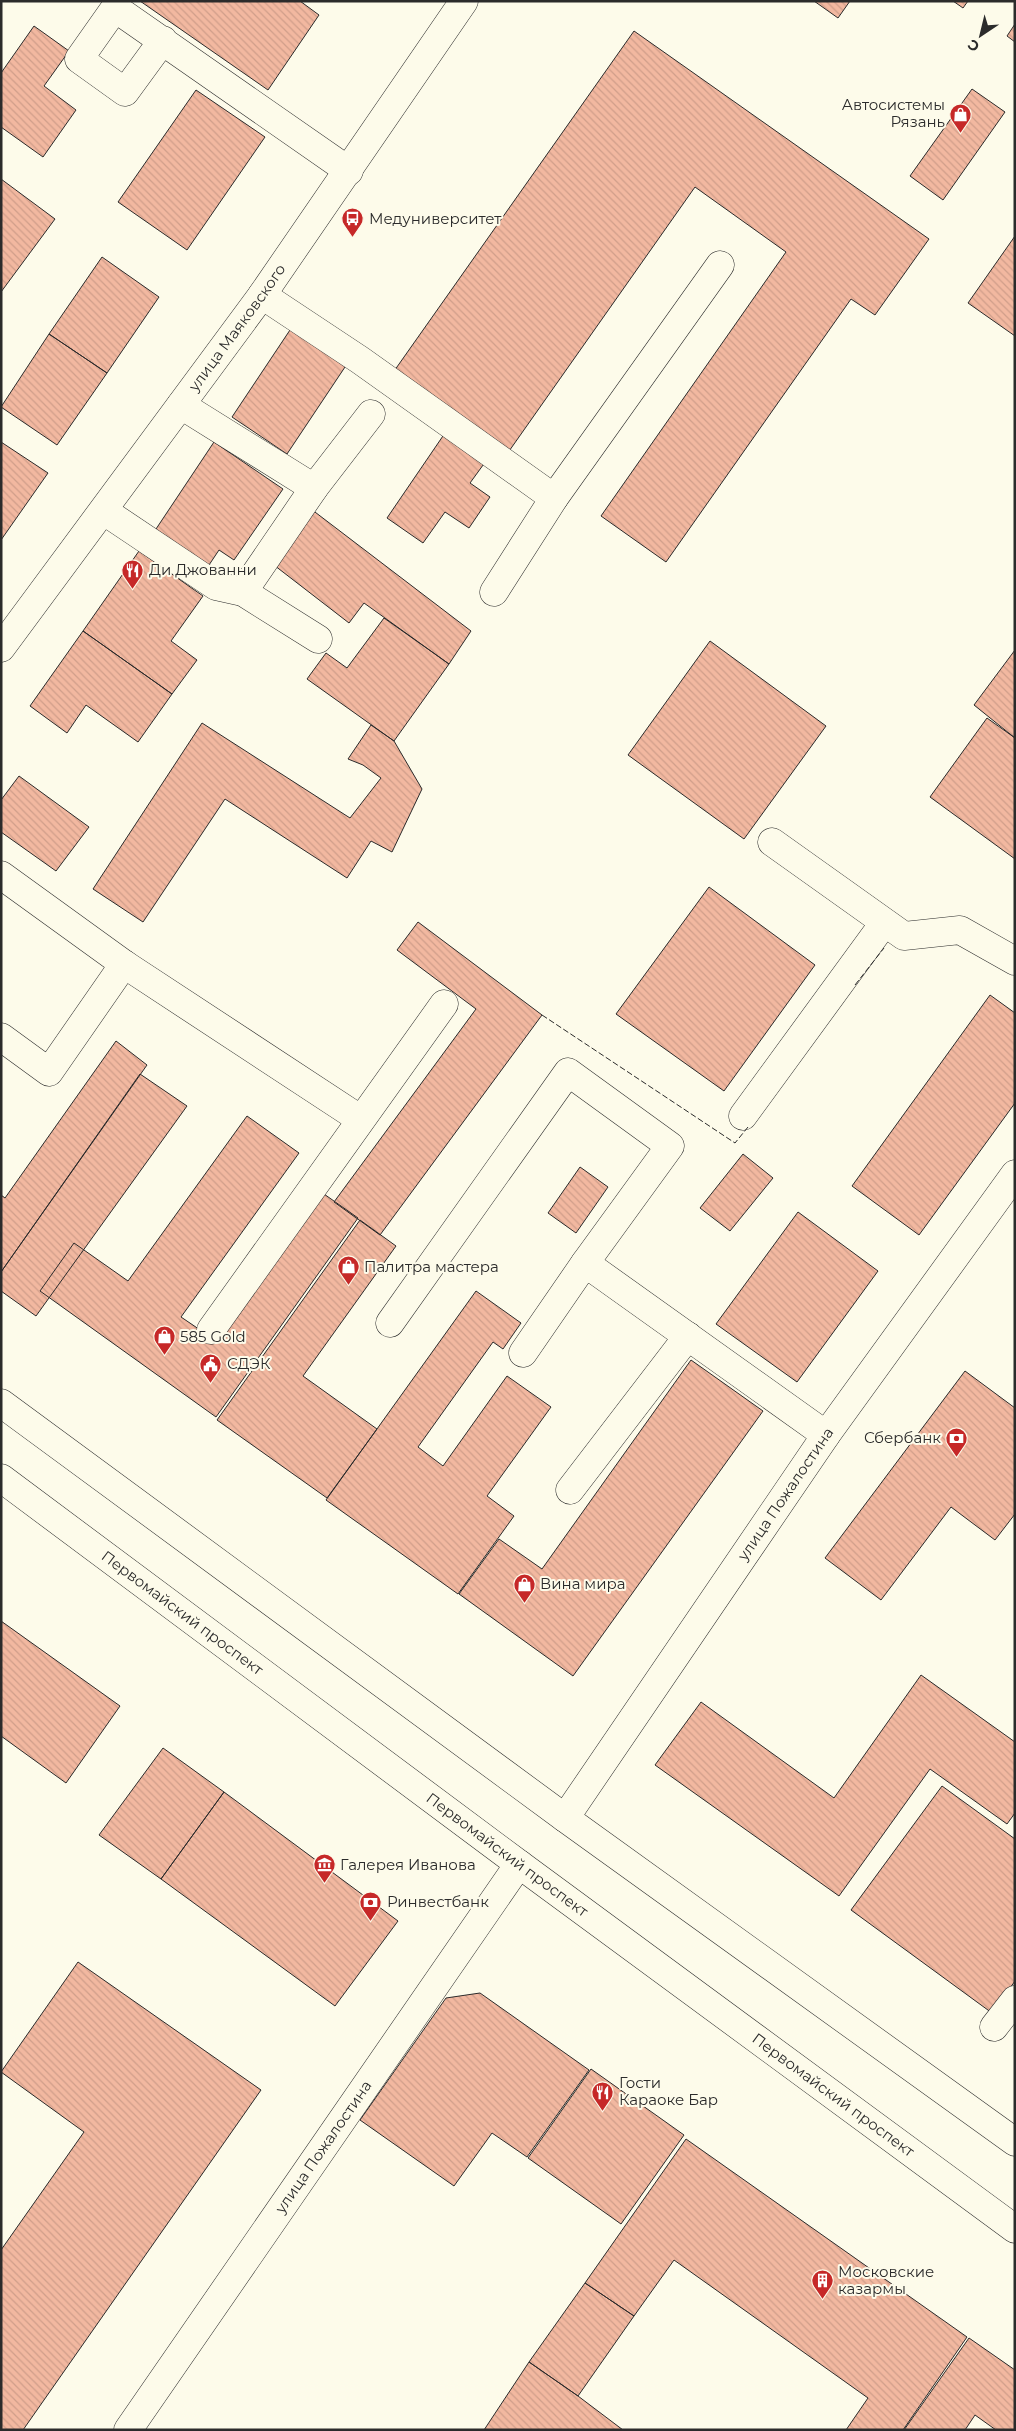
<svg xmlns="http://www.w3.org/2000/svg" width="1016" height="2431" viewBox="0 0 1016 2431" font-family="Montserrat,sans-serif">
  <defs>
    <pattern id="building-back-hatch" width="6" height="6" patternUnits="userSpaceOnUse" patternTransform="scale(1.25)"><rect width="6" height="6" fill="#f2b8a0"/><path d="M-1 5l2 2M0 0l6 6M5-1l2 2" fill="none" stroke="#d09e8a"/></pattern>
  </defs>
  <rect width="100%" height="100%" fill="#fdfbea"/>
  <path fill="url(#building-back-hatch)" stroke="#2b2b2b" d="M140,1H300L319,15L268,90Z
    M814,1H850L838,18Z
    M953,1H968L963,8Z
    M1015,24V42L1007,36Z
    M34,26L69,51L44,86L76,110L43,157L1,127V73Z
    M634,31L929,239L875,315L851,299L666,562L601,516L786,252L695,187L507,454L392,374Z
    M972,89L1005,112L943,200L910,176Z
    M196,90L265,137L187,250L118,202Z
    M1,179L55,219L1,292Z
    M1015,236V336L968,303Z
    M102,257L159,297L107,373L49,334Z
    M296,321L351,358L287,454L232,417Z
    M49,334L107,373L57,445L1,407Z
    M445,433L486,461L470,483L490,497L469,528L445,512L423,543L387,518Z
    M1,442L48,473L1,540Z
    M214,442L283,489L234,560L219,550L207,568L154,532Z
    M311,509L471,631L449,664L364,603L349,623L270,562Z
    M139,551L203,596L171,641L197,660L172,694L83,631Z
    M384,618L449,664L394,741L307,679L326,653L347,668Z
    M83,631L172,694L138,742L86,705L67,733L30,706Z
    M710,641L826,726L744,839L628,755Z
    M1015,650V738L974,705Z
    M987,718L1015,738V859L930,797Z
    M202,723L350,818L381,778L363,765L348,759L371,725L394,741L422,789L392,852L371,841L347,878L225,799L143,922L93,889Z
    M19,776L89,827L56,871L1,832V800Z
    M709,887L815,965L724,1091L616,1014Z
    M418,922L542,1015L380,1235L334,1202L476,1009L397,950Z
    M990,995L1015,1013V1103L919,1235L852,1186Z
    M116,1041L147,1065L1,1272V1195L5,1198Z
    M140,1074L187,1106L36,1316L1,1291V1272Z
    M247,1116L299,1153L181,1317L218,1342L324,1194L358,1218L216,1417L40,1291L74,1243L128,1281Z
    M743,1154L773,1178L730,1231L700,1208Z
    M580,1167L608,1187L576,1233L548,1213Z
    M798,1212L878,1271L797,1382L716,1324Z
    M360,1220L396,1246L303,1376L377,1429L327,1498L217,1420Z
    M476,1291L521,1323L503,1349L493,1342L418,1447L443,1466L507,1376L551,1407L487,1496L514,1516L458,1594L326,1500Z
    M691,1360L763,1411L573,1676L459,1594L499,1539L542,1569Z
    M965,1371L1015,1408V1514L995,1540L951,1507L881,1600L825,1558Z
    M1,1621L120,1706L66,1783L1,1736Z
    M921,1675L1015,1742V1813L1007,1824L930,1769L839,1896L655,1765L701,1702L834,1798Z
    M163,1748L224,1792L161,1879L99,1835Z
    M942,1786L1015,1839V1981L992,2013L851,1910Z
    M224,1792L398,1921L335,2006L161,1879Z
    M78,1962L261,2090L23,2430H1V2250L84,2132L1,2072Z
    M480,1993L589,2070L527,2157L492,2133L454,2186L360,2120L446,1998Z
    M591,2069L684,2135L621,2224L528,2158Z
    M686,2139L967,2337L903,2430H846L868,2398L674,2260L634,2316L585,2283Z
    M585,2283L634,2316L578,2396L529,2362Z
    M969,2338L1015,2370V2430H996L975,2415L965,2430H904Z
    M529,2362L578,2396L623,2430H484Z"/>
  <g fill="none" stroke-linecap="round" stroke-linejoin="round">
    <defs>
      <g id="minor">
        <path d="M163,40L125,92L79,59L115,8L349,171"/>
        <path d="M262,295L360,360L554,498L494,592"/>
        <path d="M181,405L314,488L371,414"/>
        <path d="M554,498L720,265"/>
        <path d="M104,511L216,586L243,592L318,639"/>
        <path d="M243,592L314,488"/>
        <path id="s1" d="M1,648L262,295L464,1"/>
        <path d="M772,842L904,936L960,930L1015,961"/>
        <path d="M1,875L124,964L360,1119"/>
        <path d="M1,1037L49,1072L124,964"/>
        <path d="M743,1116L884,923"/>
        <path d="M390,1323L568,1072L670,1146L585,1263"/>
        <path d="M211,1330L444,1004"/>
        <path d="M523,1353L585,1263L826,1435"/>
        <path d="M570,1490L688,1336"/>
        <path id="s2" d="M565,1818L826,1435L1015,1174"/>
        <path d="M994,2027L1015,2000"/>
        <path id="s3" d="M128,2430L519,1864"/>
      </g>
      <g id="major">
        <path d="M1,1403L565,1818L1015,2142"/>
        <path id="s4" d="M1,1478L519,1864L1015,2229"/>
      </g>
    </defs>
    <use href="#minor" stroke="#2b2b2b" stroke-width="29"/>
    <use href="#major" stroke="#2b2b2b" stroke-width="29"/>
    <use href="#minor" stroke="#fdfbea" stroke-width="28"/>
    <use href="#major" stroke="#fdfbea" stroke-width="28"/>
    <path stroke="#2b2b2b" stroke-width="1" stroke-dasharray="6 2.5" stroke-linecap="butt" d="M855,985L884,948
      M542,1015L735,1143L748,1127"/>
  </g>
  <defs>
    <symbol id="shop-pin" viewBox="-11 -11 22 30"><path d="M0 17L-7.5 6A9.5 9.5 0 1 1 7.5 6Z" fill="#c62828" stroke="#fdfbea"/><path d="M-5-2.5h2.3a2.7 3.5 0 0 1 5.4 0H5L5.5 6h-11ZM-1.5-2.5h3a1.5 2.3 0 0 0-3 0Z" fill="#fff"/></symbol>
    <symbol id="bus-pin" viewBox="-11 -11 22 30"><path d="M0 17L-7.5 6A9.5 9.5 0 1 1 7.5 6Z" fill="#c62828" stroke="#fdfbea"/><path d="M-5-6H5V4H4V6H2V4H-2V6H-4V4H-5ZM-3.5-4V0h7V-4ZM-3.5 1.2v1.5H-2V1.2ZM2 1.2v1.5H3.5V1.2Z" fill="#fff"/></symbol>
    <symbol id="restaurant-pin" viewBox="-11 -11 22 30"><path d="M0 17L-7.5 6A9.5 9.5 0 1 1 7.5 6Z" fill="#c62828" stroke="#fdfbea"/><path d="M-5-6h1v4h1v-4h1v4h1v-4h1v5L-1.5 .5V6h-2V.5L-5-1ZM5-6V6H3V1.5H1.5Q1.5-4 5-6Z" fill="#fff"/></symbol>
    <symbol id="civic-pin" viewBox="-11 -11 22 30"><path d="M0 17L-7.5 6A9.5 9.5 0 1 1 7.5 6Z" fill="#c62828" stroke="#fdfbea"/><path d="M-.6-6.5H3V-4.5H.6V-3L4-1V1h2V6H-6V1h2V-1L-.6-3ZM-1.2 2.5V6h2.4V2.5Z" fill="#fff"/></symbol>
    <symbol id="bank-pin" viewBox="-11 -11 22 30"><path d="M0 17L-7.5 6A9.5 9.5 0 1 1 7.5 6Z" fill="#c62828" stroke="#fdfbea"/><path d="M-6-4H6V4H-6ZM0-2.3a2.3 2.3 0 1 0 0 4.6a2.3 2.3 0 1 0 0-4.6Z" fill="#fff"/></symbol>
    <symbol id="museum-pin" viewBox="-11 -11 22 30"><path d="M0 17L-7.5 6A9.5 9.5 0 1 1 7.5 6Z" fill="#c62828" stroke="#fdfbea"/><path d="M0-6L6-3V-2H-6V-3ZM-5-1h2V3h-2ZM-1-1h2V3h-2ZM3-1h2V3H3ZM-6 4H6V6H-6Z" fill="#fff"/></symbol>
    <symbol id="building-pin" viewBox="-11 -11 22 30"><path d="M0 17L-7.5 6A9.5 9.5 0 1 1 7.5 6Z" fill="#c62828" stroke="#fdfbea"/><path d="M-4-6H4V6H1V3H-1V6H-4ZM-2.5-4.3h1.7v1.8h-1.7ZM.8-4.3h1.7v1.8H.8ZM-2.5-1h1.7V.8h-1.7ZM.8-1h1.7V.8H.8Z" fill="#fff"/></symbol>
  </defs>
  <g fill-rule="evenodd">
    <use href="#shop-pin" x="948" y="102" width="25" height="34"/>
    <use href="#bus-pin" x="340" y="206" width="25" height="34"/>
    <use href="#restaurant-pin" x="120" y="558" width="25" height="34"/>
    <use href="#shop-pin" x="336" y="1254" width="25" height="34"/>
    <use href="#shop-pin" x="152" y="1324" width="25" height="34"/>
    <use href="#civic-pin" x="198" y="1352" width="25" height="34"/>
    <use href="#bank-pin" x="944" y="1426" width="25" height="34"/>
    <use href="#shop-pin" x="512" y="1572" width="25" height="34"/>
    <use href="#museum-pin" x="312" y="1852" width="25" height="34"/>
    <use href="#bank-pin" x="358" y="1890" width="25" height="34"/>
    <use href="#restaurant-pin" x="590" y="2080" width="25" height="34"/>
    <use href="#building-pin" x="810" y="2268" width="25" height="34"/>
  </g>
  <g text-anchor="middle" stroke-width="4" stroke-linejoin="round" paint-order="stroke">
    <g font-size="15" fill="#2b2b2b" stroke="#fdfbea" text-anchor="start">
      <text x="945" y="110" text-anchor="end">Автосистемы<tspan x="945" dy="17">Рязань</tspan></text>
      <text x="369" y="224">Медуниверситет</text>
      <text x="149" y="575">Ди Джованни</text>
      <text x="364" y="1272">Палитра мастера</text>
      <text x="180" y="1342">585 Gold</text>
      <text x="227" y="1369">СДЭК</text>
      <text x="941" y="1443" text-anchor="end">Сбербанк</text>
      <text x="540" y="1589">Вина мира</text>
      <text x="340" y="1870">Галерея Иванова</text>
      <text x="387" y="1907">Ринвестбанк</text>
      <text x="619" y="2088">Гости<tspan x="619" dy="17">Караоке Бар</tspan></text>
      <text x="838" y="2277">Московские<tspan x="838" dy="17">казармы</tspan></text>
    </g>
    <g font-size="15" fill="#2b2b2b" stroke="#fdfbea">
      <text dy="5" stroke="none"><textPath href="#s1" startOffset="398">улица Маяковского</textPath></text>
      <text dy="5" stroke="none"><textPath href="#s2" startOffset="392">улица Пожалостина</textPath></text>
      <text dy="5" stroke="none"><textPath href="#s4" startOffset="226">Первомайский проспект</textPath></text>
      <text dy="5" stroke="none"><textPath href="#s4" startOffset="631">Первомайский проспект</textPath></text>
      <text dy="5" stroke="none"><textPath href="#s4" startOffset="1036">Первомайский проспект</textPath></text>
      <text dy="5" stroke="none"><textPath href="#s3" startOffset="344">улица Пожалостина</textPath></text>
    </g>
  </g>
  <rect width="1016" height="2431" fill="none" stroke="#2b2b2b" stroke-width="5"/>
  <g transform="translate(981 35) rotate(215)" stroke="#fdfbea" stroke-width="4" paint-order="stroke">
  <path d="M0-4L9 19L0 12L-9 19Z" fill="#2b2b2b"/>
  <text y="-8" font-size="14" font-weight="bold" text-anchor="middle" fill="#2b2b2b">С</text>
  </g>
</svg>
